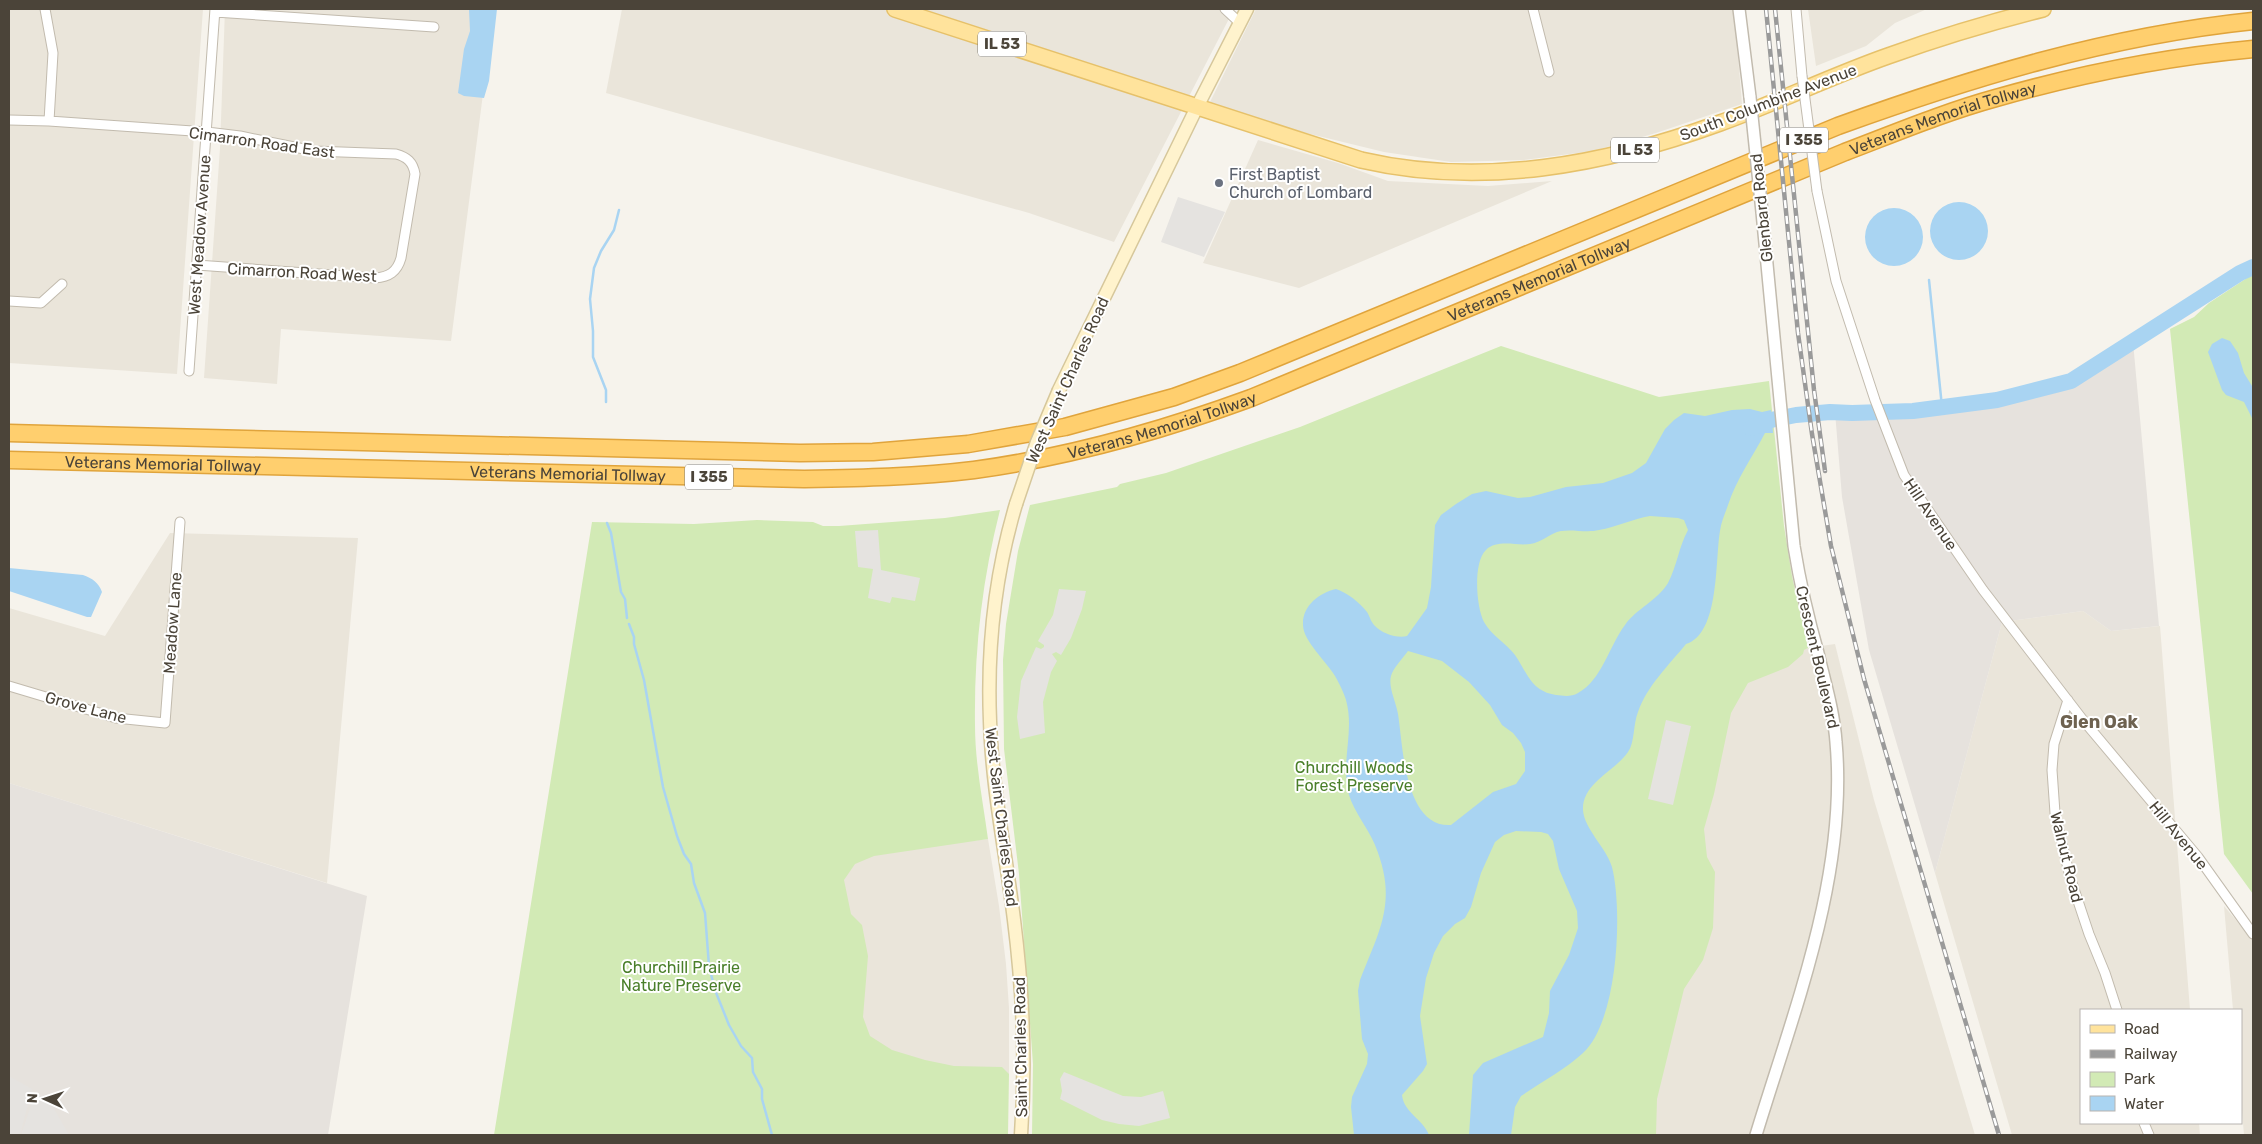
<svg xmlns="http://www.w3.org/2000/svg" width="2262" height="1144" viewBox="0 0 2262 1144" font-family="Rubik,sans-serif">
  <rect width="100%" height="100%" fill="#f6f3ec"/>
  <path fill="#eae5da" d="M9,9H203L177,374L9,363Z
    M225,9H494L451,341L281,329L277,384L204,378L220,148Z
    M622,9H1234L1114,242L1029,213L606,93Z
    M1256,9H1734L1742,104L1656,133L1593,151L1524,160L1451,162L1384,152L1306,133L1209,104Z
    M1808,9H1927L1895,23L1866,46L1816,66Z
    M1258,140L1338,163L1388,181L1488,186L1552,181L1299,288L1203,263Z
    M170,533L358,538L327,883L9,783V608L105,636Z
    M2083,611L2111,631L2160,626L2190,1010H2081V1123H2199L2200,1135H2012L1935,873L2002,622Z
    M1835,644L1874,800L1975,1135H1646L1688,878L1711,683L1808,648Z
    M988,839L999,906L1006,964L1009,1008V1074H925L848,1050L829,857Z
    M2224,906L2253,940V1135H2244L2241,1098V1010H2233Z"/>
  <path fill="#e6e2dd" d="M2133,342L2159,626L2111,631L2083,611L2002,622L1935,873L1869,650L1842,497L1835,412L1913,411L1997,400L2071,381Z
    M9,783L367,896L328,1135H9Z"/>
  <path fill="#d2eab5" d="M2253,274V894L2224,854L2170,329L2194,317L2209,303Z
    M1501,346L1659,397L1769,381L1784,526L1792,576L1808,648L1804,650L1803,654L1788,667L1748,683L1731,713L1714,794L1704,829L1707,857L1715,872L1713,928L1703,960L1684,989L1657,1099L1656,1135H1032L1033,1064L1019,874L1004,749L1003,660L1006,624L1018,551L1030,505L1117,487L1120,484L1166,473L1300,427Z
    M1000,510C982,580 974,652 975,725C975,763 983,802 988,839L874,856L855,864L844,880L851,914L862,925L868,956L863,1017L870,1036L892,1050L925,1060L954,1066L1002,1067L1009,1074L1008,1135H494L592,522L694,524L757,520L813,522L823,526H839L945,518Z"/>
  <path fill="#e5e3e0" d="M1178,197L1225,212L1204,257L1161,242Z
    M878,530L881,570L920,578L915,601L892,597L890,603L868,598L873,569L858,567L855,531Z
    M1059,589L1086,591L1082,609L1071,638L1061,655L1056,652L1052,654L1057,661L1051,672L1043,702L1045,733L1020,739L1017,717L1021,681L1036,647L1041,649L1044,647V645L1038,641L1053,615Z
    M1666,720L1691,726L1673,805L1648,799Z
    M1064,1072L1123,1096L1141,1097L1163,1091L1170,1118L1139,1126L1119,1124L1102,1120L1060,1099L1062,1091L1060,1079Z
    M9,1076L32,1089L20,1135H9Z
    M36,1091L53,1107L69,1135H21Z"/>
  <path fill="#a9d4f2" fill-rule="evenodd" d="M469,9H497L489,81L484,98L464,96L458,93L464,49L470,31Z
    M1930 231a29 29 0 1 1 58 0a29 29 0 1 1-58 0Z
    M1865 237a29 29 0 1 1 58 0a29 29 0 1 1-58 0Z
    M2222,338L2230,341L2238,353L2244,373L2252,386L2253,420L2244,402L2226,395L2222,390L2208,352L2212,344Z
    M1750,409L1762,412L1771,410L1773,433H1765C1753,456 1736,480 1728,505C1725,514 1721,522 1720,531C1715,559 1720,634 1686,644C1669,665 1647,686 1638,712C1633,724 1635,742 1628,752C1614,772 1582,783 1583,810C1584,829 1606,847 1612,867C1623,911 1618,1021 1583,1053C1567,1068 1540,1083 1521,1096L1515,1107L1511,1135H1469L1473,1075L1483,1063L1543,1037L1549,1013L1550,991L1569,955L1578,928L1577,911L1559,869L1553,841L1548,834L1541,832L1516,831L1504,835L1495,842L1481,873L1471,907L1465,918L1455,924L1443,936L1434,953L1426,978L1420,1016L1427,1064L1423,1071L1402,1095C1404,1113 1423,1119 1429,1135H1354L1351,1107L1352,1097L1367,1064L1368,1054L1362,1039L1358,991L1360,980C1380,929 1398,901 1375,845C1368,828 1354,812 1349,795C1340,763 1355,732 1346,700C1344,693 1339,683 1335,676C1327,662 1303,641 1303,625C1302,606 1319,593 1336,589C1348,593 1359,602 1367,612C1370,617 1371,622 1375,626C1381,633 1398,639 1407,636L1427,608L1431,587L1435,525L1441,515L1456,504L1472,494L1486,491L1518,498L1530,497L1566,487L1603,483L1632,473L1646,463L1665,429L1674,420L1684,413L1705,416L1732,410ZM1650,516L1678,518L1684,520L1688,530C1679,546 1677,566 1668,583C1658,600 1636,609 1625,625C1609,646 1602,680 1578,693C1571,697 1564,696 1556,695C1531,691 1528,674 1515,655C1506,643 1492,636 1484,622C1476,607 1473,562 1486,550C1497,539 1516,546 1530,544C1541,543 1550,533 1561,531C1573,529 1587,533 1599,530C1616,527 1633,519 1650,516ZM1408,651L1442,661L1469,682L1490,705L1502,725L1513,733L1521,743L1525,752V771L1516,784L1493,792L1451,825C1404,828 1403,744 1398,714C1396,702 1388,687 1391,676C1393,668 1403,658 1408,651Z
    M9,568L83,575C92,578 99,583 102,592L91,617H87L9,591Z"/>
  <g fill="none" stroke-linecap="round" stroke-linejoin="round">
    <path stroke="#a9d4f2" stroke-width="2.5" d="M1929,280L1942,407
      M606,402V390L593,357V331L590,299L594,268L601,251L614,230L619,210
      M607,523L611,533L621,592L625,599L627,618
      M629,624L634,637V644L644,680L663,787L677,836L684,854L691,864L694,883L705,913L709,966L715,990L729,1025L741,1046L752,1058L753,1072L762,1089V1099L772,1135"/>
    <path stroke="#a9d4f2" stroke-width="16" d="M1751,428L1771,420L1796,415L1830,412L1852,413L1913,411L1997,400L2071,381L2240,273L2253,267"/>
    <defs>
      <path id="minor" d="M45,9L53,53L49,121
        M1225,9L1240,23
        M1533,9L1549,72
        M1796,9L1802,76
        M215,12L434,27
        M9,120L49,121L207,132L240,136L314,151L396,154C407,157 413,162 415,174L401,258C397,272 389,277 375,278L197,265
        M1817,191L1836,281L1875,400L1904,475L1983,590L2083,720L2198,857L2253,934
        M9,301L41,303L62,284
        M189,371L215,9
        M9,686L116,718L165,723L180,522
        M2068,700L2054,744L2052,770L2055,813L2070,877L2089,934L2105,973L2117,1010
        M2144,1123L2149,1135"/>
      <path id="tertiary" d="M1739,9L1750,97
        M1756,1135C1794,1010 1848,875 1836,742C1834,712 1825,683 1818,653C1808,618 1800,583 1794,546L1762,212"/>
      <path id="secondary" d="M1059,390L1197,107L1247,9
        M1016,504C995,574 987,648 990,721C992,788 1006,854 1014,920C1023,991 1026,1064 1021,1135"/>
      <path id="primary" d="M895,9L1361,160C1482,188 1605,165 1720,123C1776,103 1831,76 1888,56C1938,38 1991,22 2043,9"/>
      <g id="motorway">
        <path d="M9,433L800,453L873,452L968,444L1065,427L1174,397L1240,373L1838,126C1974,77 2108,36 2253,21"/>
        <path id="s1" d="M9,460L804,479C860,478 917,477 974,470C1069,457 1161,431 1251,398L1845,152C1895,133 1945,112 1996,98C2080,74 2166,57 2253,49"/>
      </g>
    </defs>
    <use href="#minor" stroke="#c2bbae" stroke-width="11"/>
    <use href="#tertiary" stroke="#c2bbae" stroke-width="14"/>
    <use href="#secondary" stroke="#d6c79b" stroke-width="15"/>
    <use href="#primary" stroke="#e6c16a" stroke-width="18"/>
    <use href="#motorway" stroke="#e0a43c" stroke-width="19"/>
    <use href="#minor" stroke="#fff" stroke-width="9"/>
    <use href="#tertiary" stroke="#fff" stroke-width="11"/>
    <use href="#secondary" stroke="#fff3cd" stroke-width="12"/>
    <use href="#primary" stroke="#ffe39c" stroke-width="15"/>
    <use href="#motorway" stroke="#ffcf6e" stroke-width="16"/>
    <defs>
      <path id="rail" d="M1766,9L1798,333L1812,434L1831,546L1864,679L1999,1135
        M1775,9L1814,390L1825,471"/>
    </defs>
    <use href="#rail" stroke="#9a9a9a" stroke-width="4.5"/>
    <use href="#rail" stroke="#fff" stroke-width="2.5" stroke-dasharray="8" stroke-linecap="butt"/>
    <defs>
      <path id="minor-bridge" d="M1802,76L1817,191"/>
      <path id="tertiary-bridge" d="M1750,97L1762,212"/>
      <path id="secondary-bridge" d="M1016,504L1037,442L1059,390"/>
    </defs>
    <use href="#minor-bridge" stroke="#c2bbae" stroke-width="11" stroke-linecap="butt"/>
    <use href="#tertiary-bridge" stroke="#c2bbae" stroke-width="14" stroke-linecap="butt"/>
    <use href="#secondary-bridge" stroke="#d6c79b" stroke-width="15" stroke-linecap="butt"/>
    <use href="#minor-bridge" stroke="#fff" stroke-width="9"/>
    <use href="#tertiary-bridge" stroke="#fff" stroke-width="11"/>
    <use href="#secondary-bridge" stroke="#fff3cd" stroke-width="12"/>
  </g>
  <circle fill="#6b7280" stroke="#fff" stroke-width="2" cx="1219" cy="183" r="5"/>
  <g text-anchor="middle" stroke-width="4" stroke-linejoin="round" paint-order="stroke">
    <g fill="#fff" stroke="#817c74" stroke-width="1">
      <rect x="978" y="31.5" width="48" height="25" rx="4"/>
      <rect x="1780" y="127.5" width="48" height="25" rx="4"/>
      <rect x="1611" y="137.5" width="48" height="25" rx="4"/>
      <rect x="685" y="464.5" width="48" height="25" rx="4"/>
    </g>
    <g font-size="15" font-weight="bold" fill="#4b4439">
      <text x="1002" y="49">IL 53</text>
      <text x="1804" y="145">I 355</text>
      <text x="1635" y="155">IL 53</text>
      <text x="709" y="482">I 355</text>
    </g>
    <g font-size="16" fill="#4b4439" stroke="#fff">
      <text transform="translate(1768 102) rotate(-21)" y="6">South Columbine Avenue</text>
      <text dy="6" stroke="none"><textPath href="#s1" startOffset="1999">Veterans Memorial Tollway</textPath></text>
      <text transform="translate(262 142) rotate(8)" y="6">Cimarron Road East</text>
      <text transform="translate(1761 208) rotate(-96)" y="6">Glenbard Road</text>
      <text transform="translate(199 235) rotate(-86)" y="6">West Meadow Avenue</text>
      <text transform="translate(302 272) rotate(3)" y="6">Cimarron Road West</text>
      <text dy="6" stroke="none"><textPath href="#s1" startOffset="1564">Veterans Memorial Tollway</textPath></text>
      <text transform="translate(1067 380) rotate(-66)" y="6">West Saint Charles Road</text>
      <text dy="6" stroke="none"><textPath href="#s1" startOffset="1159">Veterans Memorial Tollway</textPath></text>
      <text dy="6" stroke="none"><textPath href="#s1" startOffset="154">Veterans Memorial Tollway</textPath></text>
      <text dy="6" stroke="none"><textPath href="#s1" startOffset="559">Veterans Memorial Tollway</textPath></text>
      <text transform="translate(1931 514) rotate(56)" y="6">Hill Avenue</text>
      <text transform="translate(172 623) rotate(-86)" y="6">Meadow Lane</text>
      <text transform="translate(1818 657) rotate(77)" y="6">Crescent Boulevard</text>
      <text transform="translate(86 707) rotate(15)" y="6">Grove Lane</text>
      <text transform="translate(1002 817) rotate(83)" y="6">West Saint Charles Road</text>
      <text transform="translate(2179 835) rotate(51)" y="6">Hill Avenue</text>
      <text transform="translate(2067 857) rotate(76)" y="6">Walnut Road</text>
      <text transform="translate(1020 1047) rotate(-91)" y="6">Saint Charles Road</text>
    </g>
    <g font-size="16" fill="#5b616d" stroke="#fff" text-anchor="start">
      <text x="1229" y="180">First Baptist<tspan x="1229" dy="18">Church of Lombard</tspan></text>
    </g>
    <g font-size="16" fill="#4a7f2a" stroke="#fff">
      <text x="1354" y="773">Churchill Woods<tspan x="1354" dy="18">Forest Preserve</tspan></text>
      <text x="681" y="973">Churchill Prairie<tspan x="681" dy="18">Nature Preserve</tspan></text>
    </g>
    <g font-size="18" font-weight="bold" fill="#6e6250" stroke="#fff">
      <text x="2099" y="728">Glen Oak</text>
    </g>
  </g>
  <rect width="2262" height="1144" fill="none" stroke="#4b4439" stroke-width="20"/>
  <rect x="2080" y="1009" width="162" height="115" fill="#ffffff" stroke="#b7b4b0"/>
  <rect x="2090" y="1025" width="25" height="8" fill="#ffe39c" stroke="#b7b4b0"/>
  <text x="2124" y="1034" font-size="15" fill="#4b4439">Road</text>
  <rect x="2090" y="1050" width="25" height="8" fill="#9a9a9a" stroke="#b7b4b0"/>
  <text x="2124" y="1059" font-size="15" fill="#4b4439">Railway</text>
  <rect x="2090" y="1072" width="25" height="15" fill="#d2eab5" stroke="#b7b4b0"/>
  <text x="2124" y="1084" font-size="15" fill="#4b4439">Park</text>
  <rect x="2090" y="1096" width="25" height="15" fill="#a9d4f2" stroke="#b7b4b0"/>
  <text x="2124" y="1109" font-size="15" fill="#4b4439">Water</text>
  <g transform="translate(45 1099) rotate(273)" stroke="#ffffff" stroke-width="4" paint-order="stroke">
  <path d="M0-4L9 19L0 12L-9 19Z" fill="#4b4439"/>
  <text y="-8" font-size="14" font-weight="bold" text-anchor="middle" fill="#4b4439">N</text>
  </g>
</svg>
